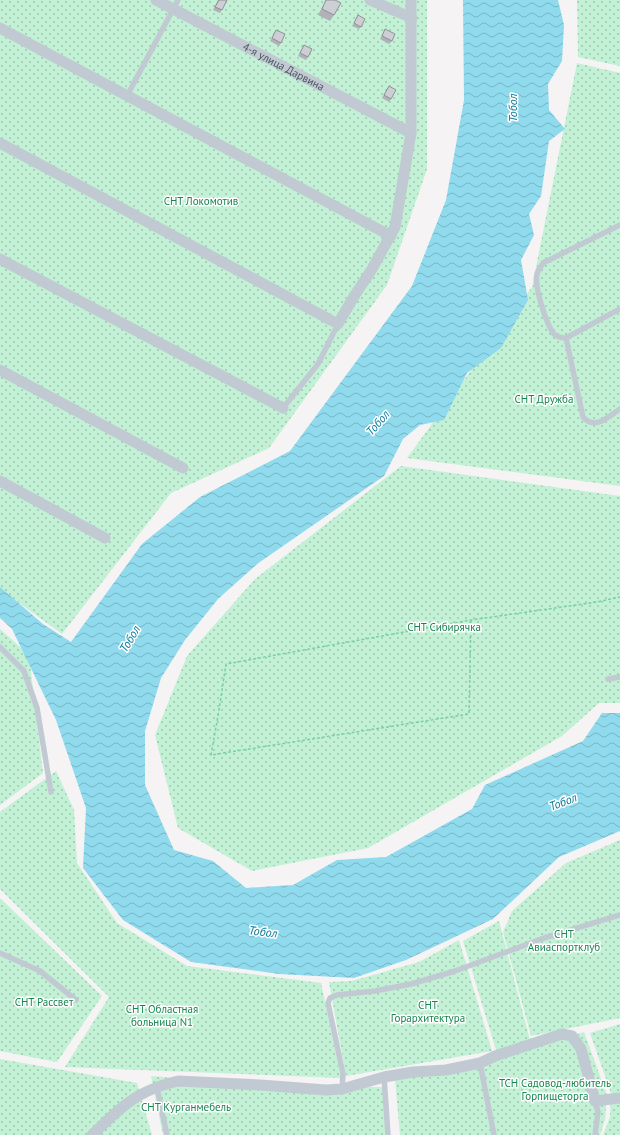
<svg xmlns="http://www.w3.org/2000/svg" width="620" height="1135" viewBox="0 0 620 1135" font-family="'PT Sans',sans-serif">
  <defs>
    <pattern id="garden-dots" width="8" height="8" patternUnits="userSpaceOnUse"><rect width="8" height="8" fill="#c3f1d5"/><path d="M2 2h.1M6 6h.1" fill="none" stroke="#a0c6b0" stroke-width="1.8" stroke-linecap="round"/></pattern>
    <pattern id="water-waves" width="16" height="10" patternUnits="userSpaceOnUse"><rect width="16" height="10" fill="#90daee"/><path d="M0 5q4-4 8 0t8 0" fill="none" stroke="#78b4c4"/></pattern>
  </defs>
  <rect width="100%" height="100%" fill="#f5f3f3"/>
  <path fill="url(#garden-dots)" d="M0,0H427V169L387,285L269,448L171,493L62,634L0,589Z
    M577,0H620V66L578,57Z
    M577,63L620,73V486L407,458L532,287Z
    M401,466L620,496V703H599L562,736L368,848L252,871L178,828L155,735L187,656L255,579Z
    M0,629L29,655L43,773L0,805Z
    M56,771L74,810L77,863L117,923L187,966L321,983L341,1078L65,1067L109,997L0,889V812Z
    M620,840V1018L531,1036L503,932L512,911L566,863Z
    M0,898L102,996L57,1062L0,1051Z
    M499,921L532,1048L584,1032L607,1095L605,1120L600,1135H400L395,1079L499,1060L463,941Z
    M459,940L492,1051L346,1076L329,982L352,981L419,962Z
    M620,1024V1135H603L610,1117L611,1093L590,1033Z
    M0,1059L137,1083L152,1135H0Z
    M151,1076L282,1087H383L386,1135H163Z"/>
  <path fill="url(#water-waves)" d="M463,0H558L564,25L562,61L548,84L549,110L565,129L549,141L541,196L529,214L534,235L521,260L528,300L501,348L467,373L444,420L420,425L403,439L384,476L257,564L218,599L185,640L161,678L145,731V785L174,850L213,861L246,888L293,885L337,860L386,857L472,809L485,785L583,741L602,713H620V831L559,857L493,919L406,960L354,978L279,974L191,962L123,920L83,868L86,808L56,720L12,629L0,618V587L43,624L71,642L142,544L200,497L290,451L412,286L446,200L464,100Z"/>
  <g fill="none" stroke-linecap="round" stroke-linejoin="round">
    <path stroke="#7ad0a6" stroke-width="1.5" stroke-dasharray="3 2" stroke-linecap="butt" d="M471,620L469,714L211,755L219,710L226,664L471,620L597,602L620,597"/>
    <path stroke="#c1cad2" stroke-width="5.5" d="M127,96L178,0
      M620,225L543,263C541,267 538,270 537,274C534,286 546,324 554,334C557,337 561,338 566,338L583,417C595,431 609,416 620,409
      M566,338L620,309
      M283,408L318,364L338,324
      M0,647L24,671L37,708L51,792
      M608,679L620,677
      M0,953L40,971L76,1000
      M480,1063L494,1135
      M384,1077L388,1135
      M157,1088L167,1135
      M342,1089L343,1074L328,1003L330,998L337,995L375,991L411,984L455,971L544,938L620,915
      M595,1135L598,1112L595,1101"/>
    <g stroke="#c1cad2" stroke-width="11">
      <path id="s1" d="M156,0L411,133"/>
      <path d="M370,0L412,18"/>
      <path d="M0,28L391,236"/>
      <path d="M0,143L338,324L353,298L372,269L395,227L411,133V0"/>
      <path d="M0,259L283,408"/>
      <path d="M0,370L183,468"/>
      <path d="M0,481L105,538"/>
      <path d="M92,1135C107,1121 122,1105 140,1095C151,1089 165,1084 178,1081L260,1085L326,1090L342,1089L384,1077L413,1072L446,1070L480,1063L495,1056L562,1034L572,1036L581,1049L595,1101L620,1098"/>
    </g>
  </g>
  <path fill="#b0b2b7" d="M218,0H227L220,13L213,10Z
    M326,0H335L334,15L330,21L318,15Z
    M358,15L361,27L359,29L352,26Z
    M385,29L392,41L389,44L380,39Z
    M276,30L281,43L279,46L270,41Z
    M304,45L308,57L306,60L298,56Z
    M389,86L391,99L389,102L382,98Z"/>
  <path fill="#cdcfd5" stroke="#909195" d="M219,0H227L222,10L215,7Z
    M326,0H335L341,3L334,15L322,9Z
    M358,15L365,19L361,27L354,23Z
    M385,29L395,34L392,41L382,36Z
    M276,30L285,34L281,43L272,38Z
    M304,45L312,49L308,57L300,53Z
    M389,86L396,90L391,99L384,95Z"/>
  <g text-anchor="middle" stroke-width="3" stroke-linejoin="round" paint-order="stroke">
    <g font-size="11" fill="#4a5661" stroke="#fff">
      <text dy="4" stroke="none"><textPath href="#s1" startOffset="144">4-я улица Дарвина</textPath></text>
    </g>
    <g font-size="11" fill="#17864f" stroke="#fff">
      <text x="201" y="205">СНТ Локомотив</text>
      <text x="544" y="403">СНТ Дружба</text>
      <text x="444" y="631">СНТ Сибирячка</text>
      <text x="564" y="938">СНТ<tspan x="564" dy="13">Авиаспортклуб</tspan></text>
      <text x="44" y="1006">СНТ Рассвет</text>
      <text x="428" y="1009">СНТ<tspan x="428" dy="13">Горархитектура</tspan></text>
      <text x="162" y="1013">СНТ Областная<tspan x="162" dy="13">больница N1</tspan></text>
      <text x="555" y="1087">ТСН Садовод-любитель<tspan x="555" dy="13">Горпищеторга</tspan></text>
      <text x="186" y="1111">СНТ Курганмебель</text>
    </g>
    <g font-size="12" font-style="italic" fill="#0c7c9b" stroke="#fff">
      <text transform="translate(513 108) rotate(-90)" y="4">Тобол</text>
      <text transform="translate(378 423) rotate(-49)" y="4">Тобол</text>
      <text transform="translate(130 639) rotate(-59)" y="4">Тобол</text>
      <text transform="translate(563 802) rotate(-20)" y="4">Тобол</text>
      <text transform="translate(263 932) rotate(7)" y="4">Тобол</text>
    </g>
  </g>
</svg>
